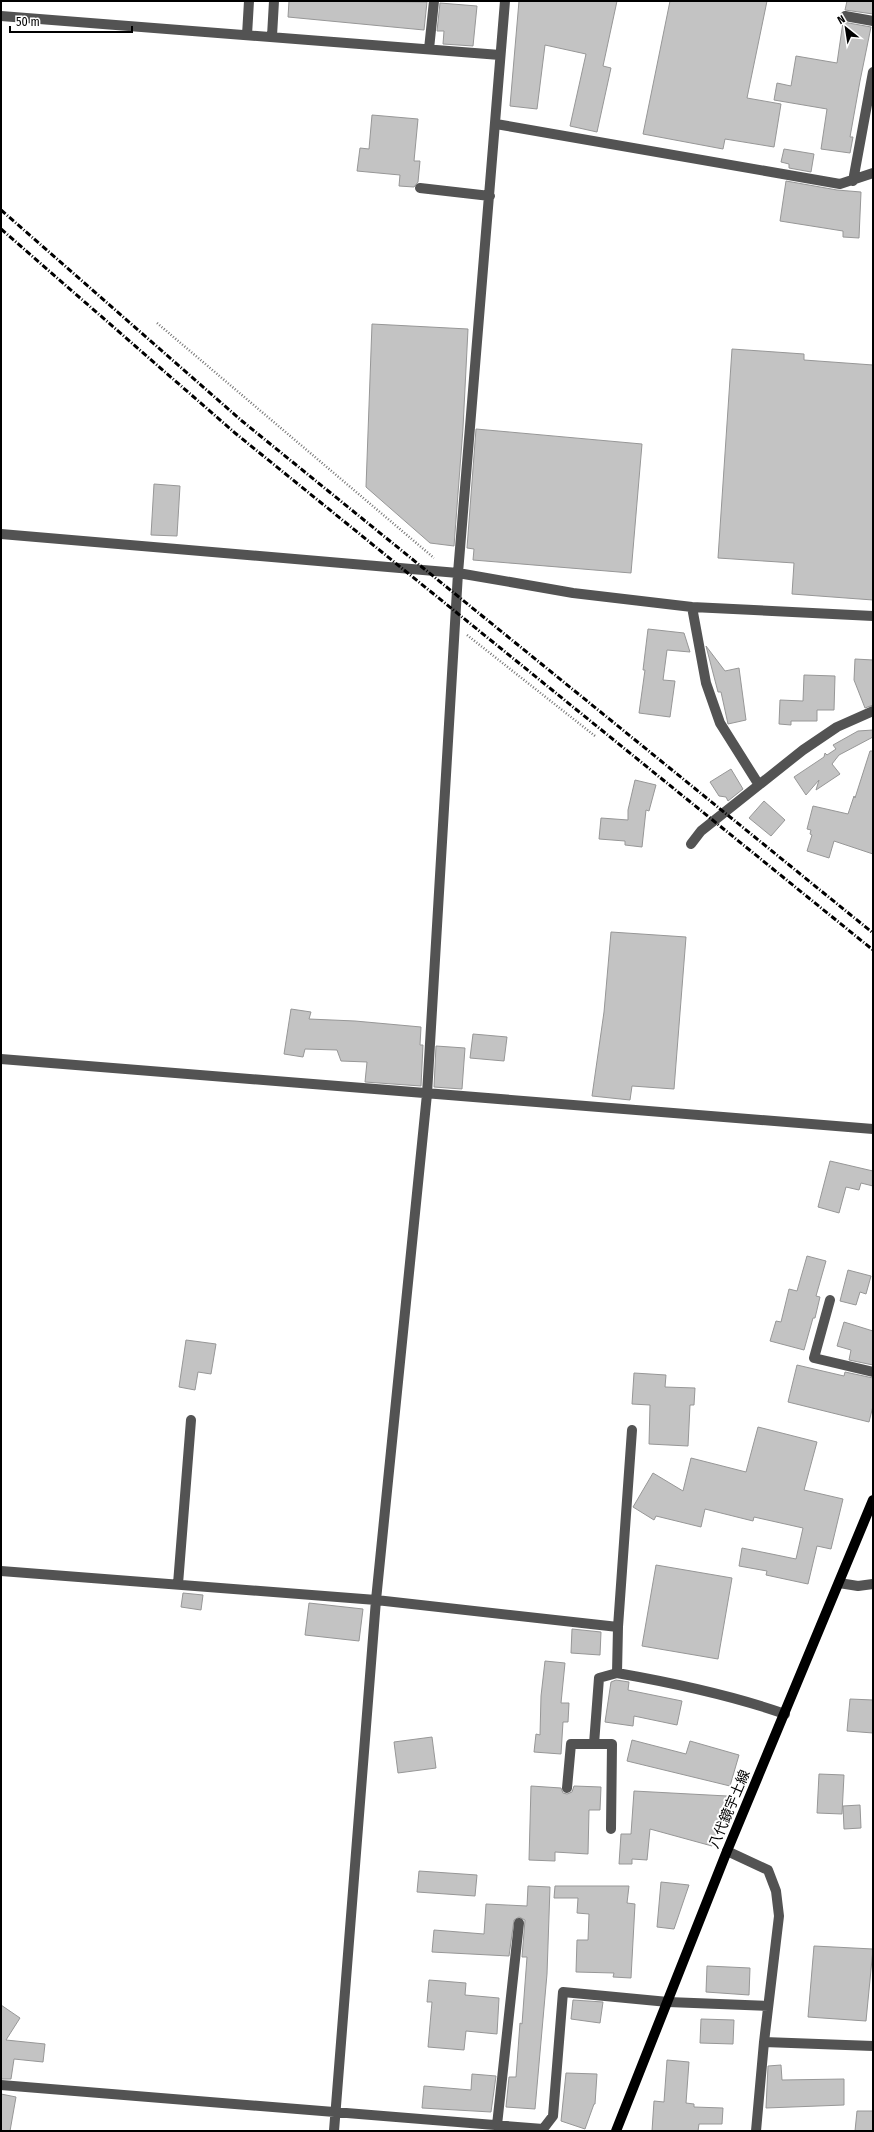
<svg xmlns="http://www.w3.org/2000/svg" width="874" height="2132" viewBox="0 0 874 2132" font-family="'Fira Sans Condensed','Noto Sans JP',sans-serif">
  <rect width="100%" height="100%" fill="#fff"/>
  <path fill="#c3c3c3" stroke="#979797" d="M289,1L427,2L424,30L288,17Z
    M519,1H617L603,66L611,68L597,132L570,126L586,54L545,45L537,109L510,106Z
    M670,1H767L747,98L781,104L774,147L725,139L723,149L643,134Z
    M847,1H873V14L845,10Z
    M440,3L477,6L473,46L443,44L444,31H437Z
    M843,22L871,27L860,81L850,137H853L850,153L821,149L827,109L774,100L777,83L791,86L796,56L837,63Z
    M372,115L418,119L414,161H420L418,182L414,187L399,186L400,175L357,171L360,148L369,149Z
    M784,149L814,154L811,172L789,168V164L781,162Z
    M786,181L837,190L861,192L859,238L843,237V231L780,221Z
    M372,324L468,329L463,428L454,546L430,543L366,487Z
    M732,349L804,354V360L873,365V600L792,594L794,563L718,558Z
    M476,429L642,444L631,573L473,560L474,549L467,548Z
    M154,484L180,486L177,536L151,535Z
    M648,629L684,633L690,652L667,650L663,680L675,681L670,717L639,713L645,670H643Z
    M706,646L725,671L739,668L746,720L728,724L721,692H718Z
    M855,659L873,660V705L865,708L854,680Z
    M804,675L835,676L834,710H817V721H791V725L779,724L780,700L803,701Z
    M873,730V737L839,755L832,764L840,774L816,790L819,780L806,795L794,777L824,757L825,753L827,755L836,749L833,745L858,731Z
    M870,751H873V854L834,841L829,858L807,851L812,835L810,834L811,830L807,829L813,806L848,814L854,796L855,798Z
    M731,769L743,789L728,801L726,797L719,796L710,782Z
    M635,780L656,785L649,811L646,810L642,847L625,845V841L599,839L601,818L628,820V810Z
    M764,801L785,820L771,836L749,818Z
    M611,932L686,937L674,1089L632,1086L630,1100L592,1096L604,1012Z
    M291,1009L311,1012L309,1019L355,1021L421,1027L420,1045H423L421,1086L365,1082L367,1062L341,1061L337,1050L305,1049L303,1057L284,1054Z
    M473,1034L507,1037L504,1061L470,1058Z
    M436,1046L465,1048L462,1089L434,1087Z
    M830,1161L873,1171V1186L861,1183L859,1190L846,1187L839,1213L818,1207Z
    M807,1256L826,1261L816,1296L820,1297L815,1318H813L804,1350L770,1341L776,1321L781,1322L789,1289L797,1291Z
    M848,1270L871,1276L866,1294L860,1292L856,1305L840,1301Z
    M844,1322L873,1331V1365L849,1360L851,1350L837,1346Z
    M186,1340L216,1344L211,1374L198,1372L195,1390L179,1387Z
    M797,1365L844,1376L845,1372L873,1378V1406L869,1422L788,1402Z
    M634,1373L666,1375L665,1387L695,1388L694,1405H690L688,1446L649,1444L650,1405L632,1404Z
    M758,1427L817,1442L804,1490L843,1499L831,1549L817,1546L808,1584L766,1575L767,1571L739,1566L742,1548L796,1559L803,1528L754,1517L753,1521L705,1509L701,1527L656,1516L654,1520L633,1507L653,1473L683,1491L691,1458L746,1472Z
    M656,1565L732,1578L718,1659L642,1646Z
    M183,1593L203,1595L201,1610L181,1607Z
    M309,1603L363,1609L359,1641L305,1635Z
    M572,1629L601,1632L600,1655L571,1653Z
    M545,1661L565,1663L561,1703H569L568,1722H563L561,1754L534,1752L536,1734L540,1735L541,1696Z
    M616,1680L629,1682L628,1690L682,1701L677,1725L634,1716L633,1726L605,1722L611,1682Z
    M850,1699L873,1700V1733L847,1731Z
    M432,1737L436,1768L398,1773L394,1742Z
    M632,1740L686,1754L690,1741L739,1755L730,1786L627,1761Z
    M819,1774L844,1775L842,1814L817,1813Z
    M531,1786L561,1788L563,1793L567,1794L572,1792L574,1786L601,1787L600,1810H589L588,1854L555,1852V1861L529,1860Z
    M634,1791L727,1796L712,1846L650,1829L647,1860L632,1859V1864H619L621,1834H631Z
    M860,1805L861,1828L844,1829L843,1806Z
    M419,1871L477,1875L475,1896L417,1892Z
    M661,1882L689,1885L674,1929L657,1927Z
    M528,1886L550,1887L547,1974L535,2109L506,2107L509,2077H516L520,2023L522,2024L527,1957H522L525,1920L519,1917L514,1920L509,1956L432,1952L434,1930L484,1934L486,1904L527,1906Z
    M555,1886H629L627,1903L635,1904L631,1978L613,1977L614,1973L576,1972L577,1940H588L589,1914L577,1913L578,1898H554Z
    M814,1946L873,1949L866,2021L808,2017Z
    M707,1966L750,1968L749,1995L706,1992Z
    M429,1980L466,1983L465,1995L499,1998L497,2034L466,2031L464,2050L428,2047L432,2002H427Z
    M573,2000L603,2002L600,2023L571,2019Z
    M1,2005L20,2018L6,2040L45,2044L43,2062L14,2059L11,2079H1Z
    M701,2019L734,2020L733,2044L700,2043Z
    M667,2060L689,2062L686,2103L694,2104V2107L723,2108L722,2124H699L698,2131H652L654,2101L664,2102Z
    M781,2065L782,2080L844,2079V2105L766,2108L768,2066Z
    M566,2073L597,2074L595,2104H594L585,2129L561,2121Z
    M472,2074L496,2076L491,2112L422,2108L424,2086L471,2090Z
    M1,2094L16,2097L10,2131H1Z
    M857,2111H873V2131H855Z"/>
  <g fill="none" stroke-linecap="round" stroke-linejoin="round">
    <path stroke="#757575" stroke-width="2.5" stroke-dasharray="1 2" stroke-linecap="butt" d="M157,323L434,558
      M467,635L595,736"/>
    <path stroke="#535353" stroke-width="10" d="M1,16L500,55
      M845,16L873,21
      M247,35L249,1
      M272,36L274,1
      M429,49L434,1
      M496,124L840,184L873,173
      M853,181L873,72
      M420,188L490,196
      M1,534L458,573L573,593L692,607L873,616
      M692,607L706,683L720,723L759,785
      M691,844L701,831L803,750L837,727L873,711
      M1,1059L873,1129
      M830,1300L814,1358L873,1372
      M1,1571L376,1600L618,1627L617,1673C674,1683 731,1695 785,1714
      M839,1583L858,1586L873,1584
      M178,1584L191,1420
      M618,1627L632,1430
      M567,1788L571,1744H594
      M611,1829L612,1744H594L599,1678L617,1673
      M727,1851L768,1870L776,1891L779,1916L764,2042L756,2131
      M764,2042L873,2046
      M1,2085L543,2129V2131
      M497,2125L519,1923
      M543,2129L553,2116L563,1992L668,2002L768,2006
      M334,2131L376,1600L427,1094L458,573L505,1"/>
    <path stroke="#000" stroke-width="10" d="M616,2131L727,1851L873,1500"/>
    <path stroke="#000" stroke-width="3" stroke-dasharray="6 2 1 2" stroke-linecap="butt" d="M1,210L242,421L873,933
      M1,229L235,433L873,950"/>
  </g>
  <g text-anchor="middle" stroke-width="4" stroke-linejoin="round" paint-order="stroke">
    <g font-size="14" fill="#000" stroke="#fff">
      <text transform="translate(729 1809) rotate(-67)" y="5">八代鏡宇土線</text>
    </g>
  </g>
  <rect width="874" height="2132" fill="none" stroke="#000000" stroke-width="4"/>
  <g transform="translate(846 28) rotate(330)" stroke="#ffffff" stroke-width="3" paint-order="stroke">
  <path d="M0-3L7 15L0 10L-7 15Z" fill="#000000"/>
  <text y="-6" font-size="11" font-weight="bold" text-anchor="middle" fill="#000000">N</text>
  </g>
  <path d="M10 26v6h122v-6" fill="none" stroke="#000000" stroke-width="2"/>
  <text x="16" y="26" font-size="12" fill="#000000" stroke="#ffffff" stroke-width="3" paint-order="stroke">50 m</text>
</svg>
